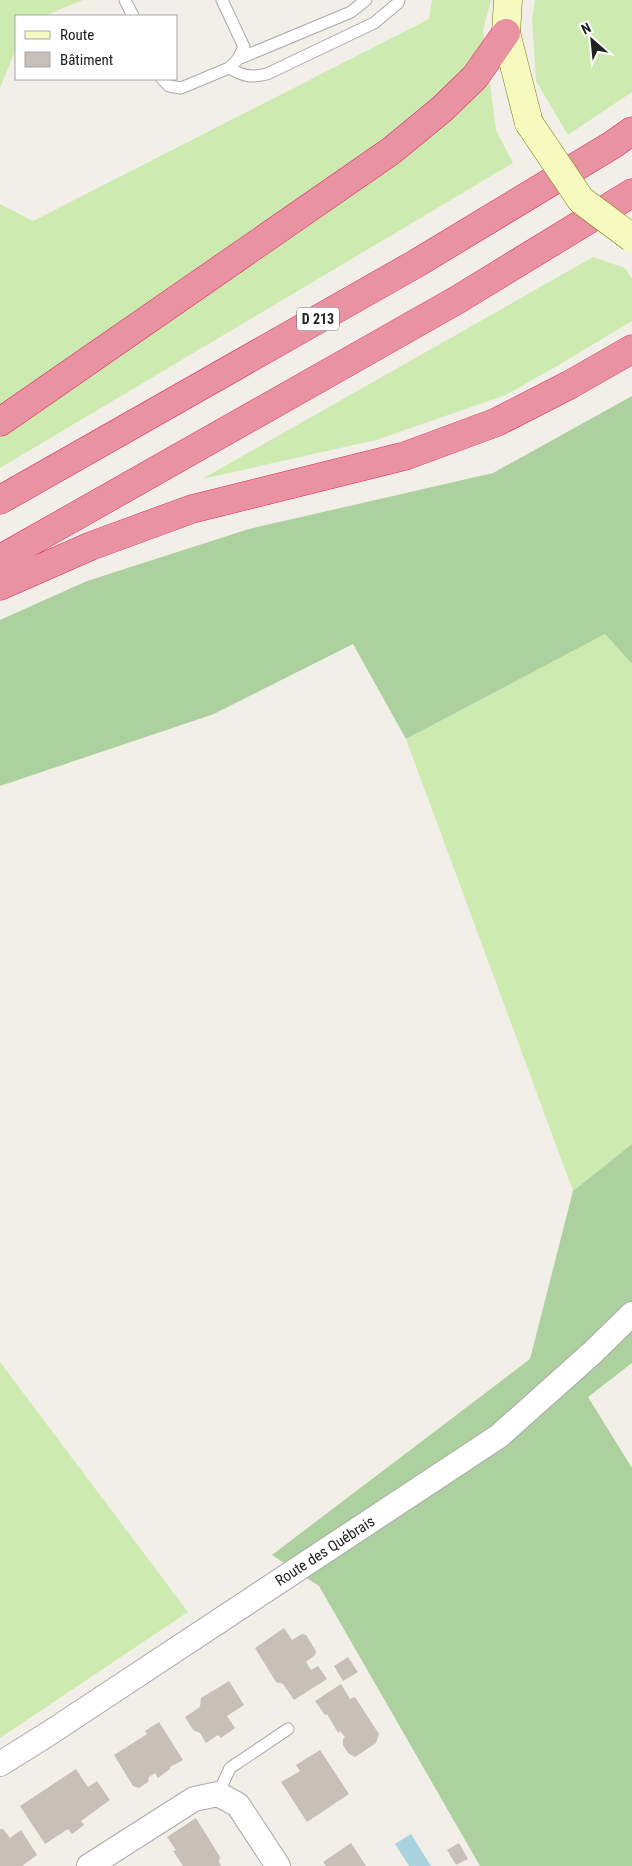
<svg xmlns="http://www.w3.org/2000/svg" width="632" height="1866" viewBox="0 0 632 1866" font-family="'Roboto Condensed',sans-serif">
  <rect width="100%" height="100%" fill="#f2efe9"/>
  <path fill="#cdebb0" d="M0,0H83L44,16H16V49L0,88Z
    M432,0H491L483,30L496,130L513,163L0,468V204L33,221L429,19Z
    M535,0H632V92L568,135L536,81L532,20Z
    M593,257L625,268L632,279V321L557,366L506,395L376,440L202,479Z
    M605,634L632,664V1144L573,1191L406,739Z
    M0,1362L188,1612L0,1738Z"/>
  <path fill="#add19e" d="M632,396V664L605,634L406,739L353,644L214,714L0,786V620L87,581L249,529L493,473Z
    M632,1144V1363L588,1397L632,1468V1866H480L319,1586L272,1555L530,1359L573,1191Z"/>
  <path fill="#aad3df" d="M411,1834L431,1866H409L395,1844Z"/>
  <path fill="#c7bfb8" d="M284,1628L292,1640L302,1634L306,1635L316,1651L315,1655L306,1662L311,1670L318,1666L327,1679L294,1700L283,1684L276,1682L255,1648Z
    M348,1657L358,1672L343,1681L334,1666Z
    M229,1681L244,1705L227,1716L235,1728L221,1738L218,1735L206,1743L200,1733L193,1730L185,1717L200,1707L201,1698Z
    M341,1684L350,1699L355,1697L379,1734L376,1743L355,1757L348,1753L343,1745V1739L345,1737L340,1731L338,1733L327,1714L325,1715L315,1701Z
    M159,1722L183,1760L170,1767V1769L158,1778L155,1773L149,1777L148,1782L139,1788L133,1786L114,1755L147,1734L145,1731Z
    M320,1750L349,1794L307,1822L281,1782L300,1771L296,1765Z
    M76,1769L88,1787L97,1781L110,1800L81,1821L84,1825L72,1834L68,1829L45,1844L20,1806Z
    M196,1818L220,1857L219,1862L221,1866H183L173,1851L176,1850L167,1837Z
    M0,1829H3L10,1838L21,1830L37,1855L22,1866H0Z
    M351,1843L366,1866H326L323,1862Z
    M459,1843L468,1859L456,1865L447,1850Z"/>
  <g fill="none" stroke-linecap="round" stroke-linejoin="round">
    <defs>
      <path id="lane" d="M125,0L133,16
        M238,59L351,12L366,0
        M229,68C244,76 250,78 267,74L374,23L398,3L399,0
        M162,79L169,86L181,88L229,68L238,59L244,47L222,0
        M218,1794L230,1768L288,1729"/>
      <path id="street" d="M0,1764L48,1734L499,1436L592,1353L632,1314
        M89,1866L194,1799L218,1794L238,1805L278,1866"/>
      <path id="secondary" d="M508,0L506,33L529,123"/>
      <path id="highway" d="M0,422L391,151L442,109L475,77L506,33
        M0,500L417,263L612,145L632,131
        M0,559L457,300L632,193
        M0,586L91,546L192,509L405,456L497,422L571,384L632,349"/>
    </defs>
    <use href="#lane" stroke="#a9a9a9" stroke-width="13"/>
    <use href="#street" stroke="#a9a9a9" stroke-width="26"/>
    <use href="#secondary" stroke="#707d05" stroke-width="29"/>
    <use href="#highway" stroke="#dc2a67" stroke-width="29"/>
    <use href="#lane" stroke="#fff" stroke-width="11"/>
    <use href="#street" stroke="#fff" stroke-width="24"/>
    <use href="#secondary" stroke="#f7fabf" stroke-width="28"/>
    <use href="#highway" stroke="#e892a2" stroke-width="28"/>
    <defs>
      <path id="secondary-bridge" d="M529,123L581,200L632,238"/>
    </defs>
    <use href="#secondary-bridge" stroke="#707d05" stroke-width="29" stroke-linecap="butt"/>
    <use href="#secondary-bridge" stroke="#f7fabf" stroke-width="28"/>
  </g>
  <g text-anchor="middle" stroke-width="4" stroke-linejoin="round" paint-order="stroke">
    <rect fill="#fff" stroke="#646464" stroke-width="1" x="297" y="307.5" width="42" height="23" rx="4"/>
    <g font-size="14" font-weight="bold" fill="#222">
      <text x="318" y="324">D 213</text>
    </g>
    <g font-size="15" fill="#222" stroke="#fff">
      <text transform="translate(325 1551) rotate(-33)" y="5">Route des Québrais</text>
    </g>
  </g>
  <rect x="15" y="15" width="162" height="65" fill="#ffffff" stroke="#a7a7a7"/>
  <rect x="25" y="31" width="25" height="8" fill="#f7fabf" stroke="#a7a7a7"/>
  <text x="60" y="40" font-size="15" fill="#222222">Route</text>
  <rect x="25" y="52" width="25" height="15" fill="#c7bfb8" stroke="#a7a7a7"/>
  <text x="60" y="65" font-size="15" fill="#222222">Bâtiment</text>
  <g transform="translate(592 40) rotate(333)" stroke="#ffffff" stroke-width="4" paint-order="stroke">
  <path d="M0-4L9 19L0 12L-9 19Z" fill="#222222"/>
  <text y="-8" font-size="14" font-weight="bold" text-anchor="middle" fill="#222222">N</text>
  </g>
</svg>
